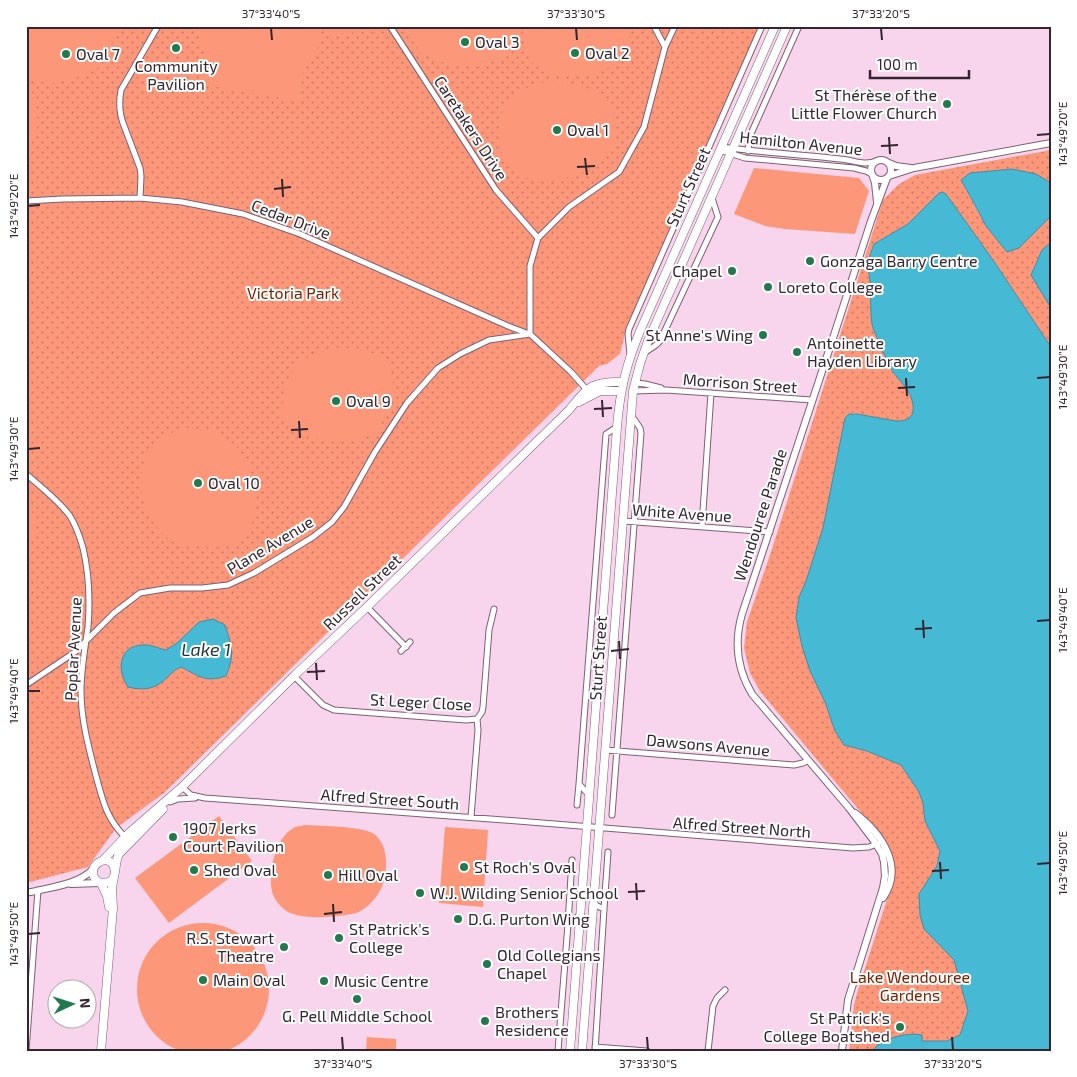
<svg xmlns="http://www.w3.org/2000/svg" width="1077" height="1077" viewBox="0 0 1077 1077" font-family="'Exo 2',sans-serif">
  <defs>
    <pattern id="park-dots" width="8" height="8" patternUnits="userSpaceOnUse" patternTransform="scale(1.25)"><rect width="8" height="8" fill="#fc977a"/><path d="M2 2h.1M6 6h.1" fill="none" stroke="#cd7b64" stroke-width="1.8" stroke-linecap="round"/></pattern>
  </defs>
  <rect width="100%" height="100%" fill="#f8d4ed"/>
  <path fill="url(#park-dots)" d="M26,26H760L625,334L620,354L607,364L599,366L164,793L116,828L88,867L26,883Z
    M1051,150V183L1046,181L961,180L986,226L1007,251L1038,229L1051,216V242L1042,250L1031,274L1051,308V347L993,260L946,194L939,193L908,224L874,244C872,250 869,257 868,263C867,269 870,276 870,282C871,296 870,310 872,324C873,331 877,336 879,342C883,351 886,359 890,367C898,381 915,392 913,411C912,420 903,421 896,421L857,414L853,413L845,418L823,528L806,581L799,597L796,618L835,731L844,745L867,751L901,765L919,792L923,803L925,821L940,851L937,866L919,894L924,929L954,960L959,977L968,1011L960,1035L947,1041H922L875,1048L872,1051H849L854,1005L857,993L891,887C896,866 895,856 883,838L837,784L760,691L750,673L744,648L747,622L772,549L883,200L899,184L915,175Z"/>
  <path fill="#fc977a" d="M26,26H117L113,42L100,66L83,76L52,83L35,81L26,77Z
    M196,26H322L318,47L314,56L304,66L299,101L199,84L204,52L200,43Z
    M327,26H363V32L327,34Z
    M409,26H520L514,48L495,61L474,66L449,65L421,53L410,36Z
    M523,26H630L628,44L615,64L593,75L565,77L545,73L530,61L523,37Z
    M560,81L585,87L607,98L616,119V145L594,168L571,177L541,182L518,175L506,163L498,142L500,115L517,93L536,83Z
    M26,83C36,92 40,121 36,133C34,139 30,147 26,151Z
    M754,168L859,178L869,191L855,234L785,229L765,226L734,214Z
    M334,348H356L375,354L391,368L394,390L385,417L377,431L360,441L335,442L306,436L288,427L281,412L286,384L297,364L314,354Z
    M187,428L218,432L238,448L249,467L257,491L256,514L247,533L235,544L213,548L189,545L172,542L162,533L150,518L142,498L141,475L148,451L164,435Z
    M26,497L35,519L34,539L26,548Z
    M219,816L252,861L169,923L135,878Z
    M306,825C322,826 361,826 374,834C388,844 388,868 383,884C380,894 367,910 356,913C340,917 298,921 285,910C279,905 274,899 272,891C268,873 275,839 292,829C295,826 301,826 306,825Z
    M445,827L488,830L483,907L439,903Z
    M137 989a66 66 0 1 1 132 0a66 66 0 1 1-132 0Z
    M367,1037L396,1039V1051H366Z"/>
  <path fill="#46b9d5" stroke="#418da4" d="M1012,169L1036,174L1051,183V216L1019,248L1007,252L986,226L974,203L961,180L970,173Z
    M942,192L946,194L993,260L1051,347V1051H872C882,1038 907,1032 922,1035V1041H947L960,1035L968,1011L954,960L924,929L920,915L919,894L937,866L940,851L925,821L923,803L919,792L901,765L867,751L844,745L835,731L825,702L810,671L802,646L796,618L799,597L806,581L823,528L845,418L849,414H857L896,421C903,421 912,420 913,411C915,392 898,381 890,367C886,359 883,351 879,342C877,336 873,331 872,324C870,310 871,296 870,282C870,276 867,268 868,263C869,257 872,250 874,244L908,224L939,193Z
    M1051,242V308L1031,275L1042,250Z
    M213,619L225,625C232,646 235,655 226,676C205,683 199,676 181,667C170,672 170,676 162,682C152,690 140,690 128,687C115,668 120,643 147,645C152,645 160,649 166,650L177,643L199,622Z"/>
  <g fill="none" stroke-linecap="round" stroke-linejoin="round">
    <defs>
      <path id="minor" d="M390,26L496,190L538,238
        M665,47L675,26
        M721,147C761,152 800,155 840,159C854,160 863,166 877,161
        M720,150L745,158L854,168L866,171L872,174
        M748,151L750,136L799,26
        M140,198L141,176L140,168L123,123C119,112 119,101 121,90L158,26
        M26,201L63,199L140,198L182,202L243,214L300,234L508,326L529,334
        M644,353L656,345L660,341L718,217L712,198
        M630,354L628,334L629,329L762,26
        M635,383L645,384L661,388
        M587,390L571,372L530,334V266L538,238L569,207L619,172L644,127L665,47L654,26
        M633,391L666,390L812,400
        M26,474C41,487 58,500 70,516C76,526 80,537 83,548C89,573 90,601 88,627C85,648 81,669 81,691C81,720 89,749 96,776C103,801 106,818 125,837
        M623,521L770,532
        M702,526L711,393
        M367,607L406,647
        M401,651L410,642
        M294,676L323,705L334,710L466,720L477,719L482,712L483,707L489,630L494,609
        M26,685L75,652L114,613L140,593L170,588H202L228,585L254,573L313,537L332,522L344,507L375,452L407,403L438,368L460,354L489,340L530,334
        M605,750L794,765L803,763L808,760
        M182,787L191,795L205,798L504,820L853,848L869,847L879,843
        M589,795L579,784L606,434L617,427
        M170,802L178,799L195,798
        M577,805L579,784
        M612,815L641,433L640,428L631,415
        M471,817L478,730L477,719
        M593,904L604,909L595,1051
        M604,909L608,852
        M568,924L572,860
        M595,1047L647,1051
        M26,1051L38,890
        M558,1051L568,924L581,914
        M708,1051L713,1006L717,998L725,990"/>
      <path id="tertiary" d="M871 170a10 10 0 1 1 20 0a10 10 0 1 1-20 0Z
        M889,163L896,166L911,168
        M889,176L914,168L1051,143
        M873,177L875,183L877,202
        M855,813C881,833 905,866 883,898
        M71,884L100,883
        M26,893C47,888 79,885 93,869
        M842,1051L848,1000L883,888L885,876L884,862L882,854L874,841L849,808L752,694C737,669 734,642 742,614L835,332L871,221L887,178"/>
      <path id="secondary" d="M579,402L600,391H621
        M103,860L130,832L182,787L294,676L367,607L569,410C588,387 591,381 623,382
        M115,871C111,847 79,869 100,883C121,884 112,867 119,854L163,809
        M101,883L107,896L109,907
        M101,1051L113,908L112,888L114,877
        M570,1051L617,427C620,390 626,365 640,331L775,26
        M582,1051L633,391L640,364L648,341L787,26"/>
    </defs>
    <use href="#minor" stroke="#7f6076" stroke-width="7"/>
    <use href="#tertiary" stroke="#7f6076" stroke-width="8"/>
    <use href="#secondary" stroke="#7f6076" stroke-width="9"/>
    <use href="#minor" stroke="#fff" stroke-width="5"/>
    <use href="#tertiary" stroke="#fff" stroke-width="6"/>
    <use href="#secondary" stroke="#fff" stroke-width="8"/>
  </g>
  <path fill="none" stroke="#342630" stroke-width="2" d="M271,28L272,40M576,28L577,40M881,28L882,40M1037,135L1050,134M889,137L890,154M881,146L898,145M585,158L587,175M577,167L595,166M282,179L283,197M274,189L291,187M28,206L40,205M906,378L907,396M1037,378L1050,377M898,388L915,387M602,400L603,417M594,409L612,408M299,421L300,438M291,430L308,429M28,449L40,448M923,620L924,638M1037,621L1050,620M915,629L932,628M619,641L620,659M611,651L629,649M316,663L317,680M307,672L325,671M28,691H40M940,862L941,879M1037,864L1050,863M932,871L949,870M636,883L637,900M628,892L645,891M333,904L334,922M324,914L342,912M28,934L40,933M342,1037L343,1050M647,1037L648,1050M952,1037L953,1050"/>
  <g fill="#22794d" stroke="#fff" stroke-width="2">
    <circle cx="465" cy="42" r="5"/>
    <circle cx="176" cy="48" r="5"/>
    <circle cx="575" cy="53" r="5"/>
    <circle cx="66" cy="54" r="5"/>
    <circle cx="947" cy="104" r="5"/>
    <circle cx="557" cy="130" r="5"/>
    <circle cx="810" cy="261" r="5"/>
    <circle cx="732" cy="271" r="5"/>
    <circle cx="768" cy="287" r="5"/>
    <circle cx="763" cy="335" r="5"/>
    <circle cx="797" cy="352" r="5"/>
    <circle cx="336" cy="401" r="5"/>
    <circle cx="198" cy="483" r="5"/>
    <circle cx="173" cy="837" r="5"/>
    <circle cx="464" cy="867" r="5"/>
    <circle cx="194" cy="870" r="5"/>
    <circle cx="328" cy="875" r="5"/>
    <circle cx="420" cy="893" r="5"/>
    <circle cx="458" cy="919" r="5"/>
    <circle cx="339" cy="938" r="5"/>
    <circle cx="284" cy="947" r="5"/>
    <circle cx="487" cy="964" r="5"/>
    <circle cx="203" cy="980" r="5"/>
    <circle cx="324" cy="981" r="5"/>
    <circle cx="357" cy="999" r="5"/>
    <circle cx="485" cy="1021" r="5"/>
    <circle cx="900" cy="1027" r="5"/>
  </g>
  <g text-anchor="middle" stroke-width="4" stroke-linejoin="round" paint-order="stroke">
    <g font-size="16" fill="#342630" stroke="#fff" text-anchor="start">
      <text x="475" y="48">Oval 3</text>
      <text x="585" y="59">Oval 2</text>
      <text x="76" y="60">Oval 7</text>
      <text x="176" y="72" text-anchor="middle">Community<tspan x="176" dy="18">Pavilion</tspan></text>
      <text x="937" y="101" text-anchor="end">St Thérèse of the<tspan x="937" dy="18">Little Flower Church</tspan></text>
      <text x="567" y="136">Oval 1</text>
      <text x="820" y="267">Gonzaga Barry Centre</text>
      <text x="722" y="277" text-anchor="end">Chapel</text>
      <text x="778" y="293">Loreto College</text>
      <text x="753" y="341" text-anchor="end">St Anne's Wing</text>
      <text x="807" y="349">Antoinette<tspan x="807" dy="18">Hayden Library</tspan></text>
      <text x="346" y="407">Oval 9</text>
      <text x="208" y="489">Oval 10</text>
      <text x="183" y="834">1907 Jerks<tspan x="183" dy="18">Court Pavilion</tspan></text>
      <text x="474" y="873">St Roch's Oval</text>
      <text x="204" y="876">Shed Oval</text>
      <text x="338" y="881">Hill Oval</text>
      <text x="430" y="899">W.J. Wilding Senior School</text>
      <text x="468" y="925">D.G. Purton Wing</text>
      <text x="349" y="935">St Patrick's<tspan x="349" dy="18">College</tspan></text>
      <text x="274" y="944" text-anchor="end">R.S. Stewart<tspan x="274" dy="18">Theatre</tspan></text>
      <text x="497" y="961">Old Collegians<tspan x="497" dy="18">Chapel</tspan></text>
      <text x="213" y="986">Main Oval</text>
      <text x="334" y="987">Music Centre</text>
      <text x="495" y="1018">Brothers<tspan x="495" dy="18">Residence</tspan></text>
      <text x="357" y="1022" text-anchor="middle">G. Pell Middle School</text>
      <text x="890" y="1024" text-anchor="end">St Patrick's<tspan x="890" dy="18">College Boatshed</tspan></text>
    </g>
    <g font-size="16" fill="#342630" stroke="#fff">
      <text transform="translate(471 128) rotate(57)" y="6">Caretakers Drive</text>
      <text transform="translate(801 143) rotate(6)" y="6">Hamilton Avenue</text>
      <text transform="translate(688 187) rotate(-66)" y="6">Sturt Street</text>
      <text transform="translate(291 219) rotate(21)" y="6">Cedar Drive</text>
      <text transform="translate(740 383) rotate(4)" y="6">Morrison Street</text>
      <text transform="translate(682 513) rotate(4)" y="6">White Avenue</text>
      <text transform="translate(760 515) rotate(-72)" y="6">Wendouree Parade</text>
      <text transform="translate(270 545) rotate(-31)" y="6">Plane Avenue</text>
      <text transform="translate(362 592) rotate(-44)" y="6">Russell Street</text>
      <text transform="translate(73 649) rotate(-87)" y="6">Poplar Avenue</text>
      <text transform="translate(598 658) rotate(-86)" y="6">Sturt Street</text>
      <text transform="translate(421 702) rotate(3)" y="6">St Leger Close</text>
      <text transform="translate(708 745) rotate(5)" y="6">Dawsons Avenue</text>
      <text transform="translate(390 799) rotate(4)" y="6">Alfred Street South</text>
      <text transform="translate(742 827) rotate(4)" y="6">Alfred Street North</text>
    </g>
    <g font-size="16" fill="#7c2000" stroke="#fff">
      <text x="293" y="299">Victoria Park</text>
      <text x="910" y="983">Lake Wendouree<tspan x="910" dy="18">Gardens</tspan></text>
    </g>
    <g font-size="18" font-style="italic" fill="#1d363d" stroke="#fff">
      <text x="206" y="656">Lake 1</text>
    </g>
  </g>
  <rect width="1077" height="1077" fill="none" stroke="#ffffff" stroke-width="55"/>
  <g transform="translate(72 1004) rotate(86)"><circle r="24" fill="#ffffff" stroke="#aea8ac"/>
  <path d="M0-4L9 19L0 12L-9 19Z" fill="#22794d"/>
  <text y="-8" font-size="14" font-weight="bold" text-anchor="middle" fill="#342630">N</text>
  </g>
  <path d="M870 70v8h99v-8" fill="none" stroke="#342630" stroke-width="2.5"/>
  <text x="877" y="70" font-size="15" fill="#342630" stroke="#ffffff" stroke-width="4" paint-order="stroke">100 m</text>
  <rect x="28" y="28" width="1022" height="1022" fill="none" stroke="#342630" stroke-width="2"/>
  <g font-size="12" text-anchor="middle" fill="#342630">
    <text x="271" y="18">37°33'40"S</text>
    <text x="576" y="18">37°33'30"S</text>
    <text x="881" y="18">37°33'20"S</text>
    <text transform="translate(1063 134) rotate(-90)" y="4">143°49'20"E</text>
    <text transform="translate(14 206) rotate(-90)" y="4">143°49'20"E</text>
    <text transform="translate(1063 377) rotate(-90)" y="4">143°49'30"E</text>
    <text transform="translate(14 449) rotate(-90)" y="4">143°49'30"E</text>
    <text transform="translate(1063 620) rotate(-90)" y="4">143°49'40"E</text>
    <text transform="translate(14 691) rotate(-90)" y="4">143°49'40"E</text>
    <text transform="translate(1063 863) rotate(-90)" y="4">143°49'50"E</text>
    <text transform="translate(14 934) rotate(-90)" y="4">143°49'50"E</text>
    <text x="343" y="1068">37°33'40"S</text>
    <text x="648" y="1068">37°33'30"S</text>
    <text x="953" y="1068">37°33'20"S</text>
  </g>
</svg>
